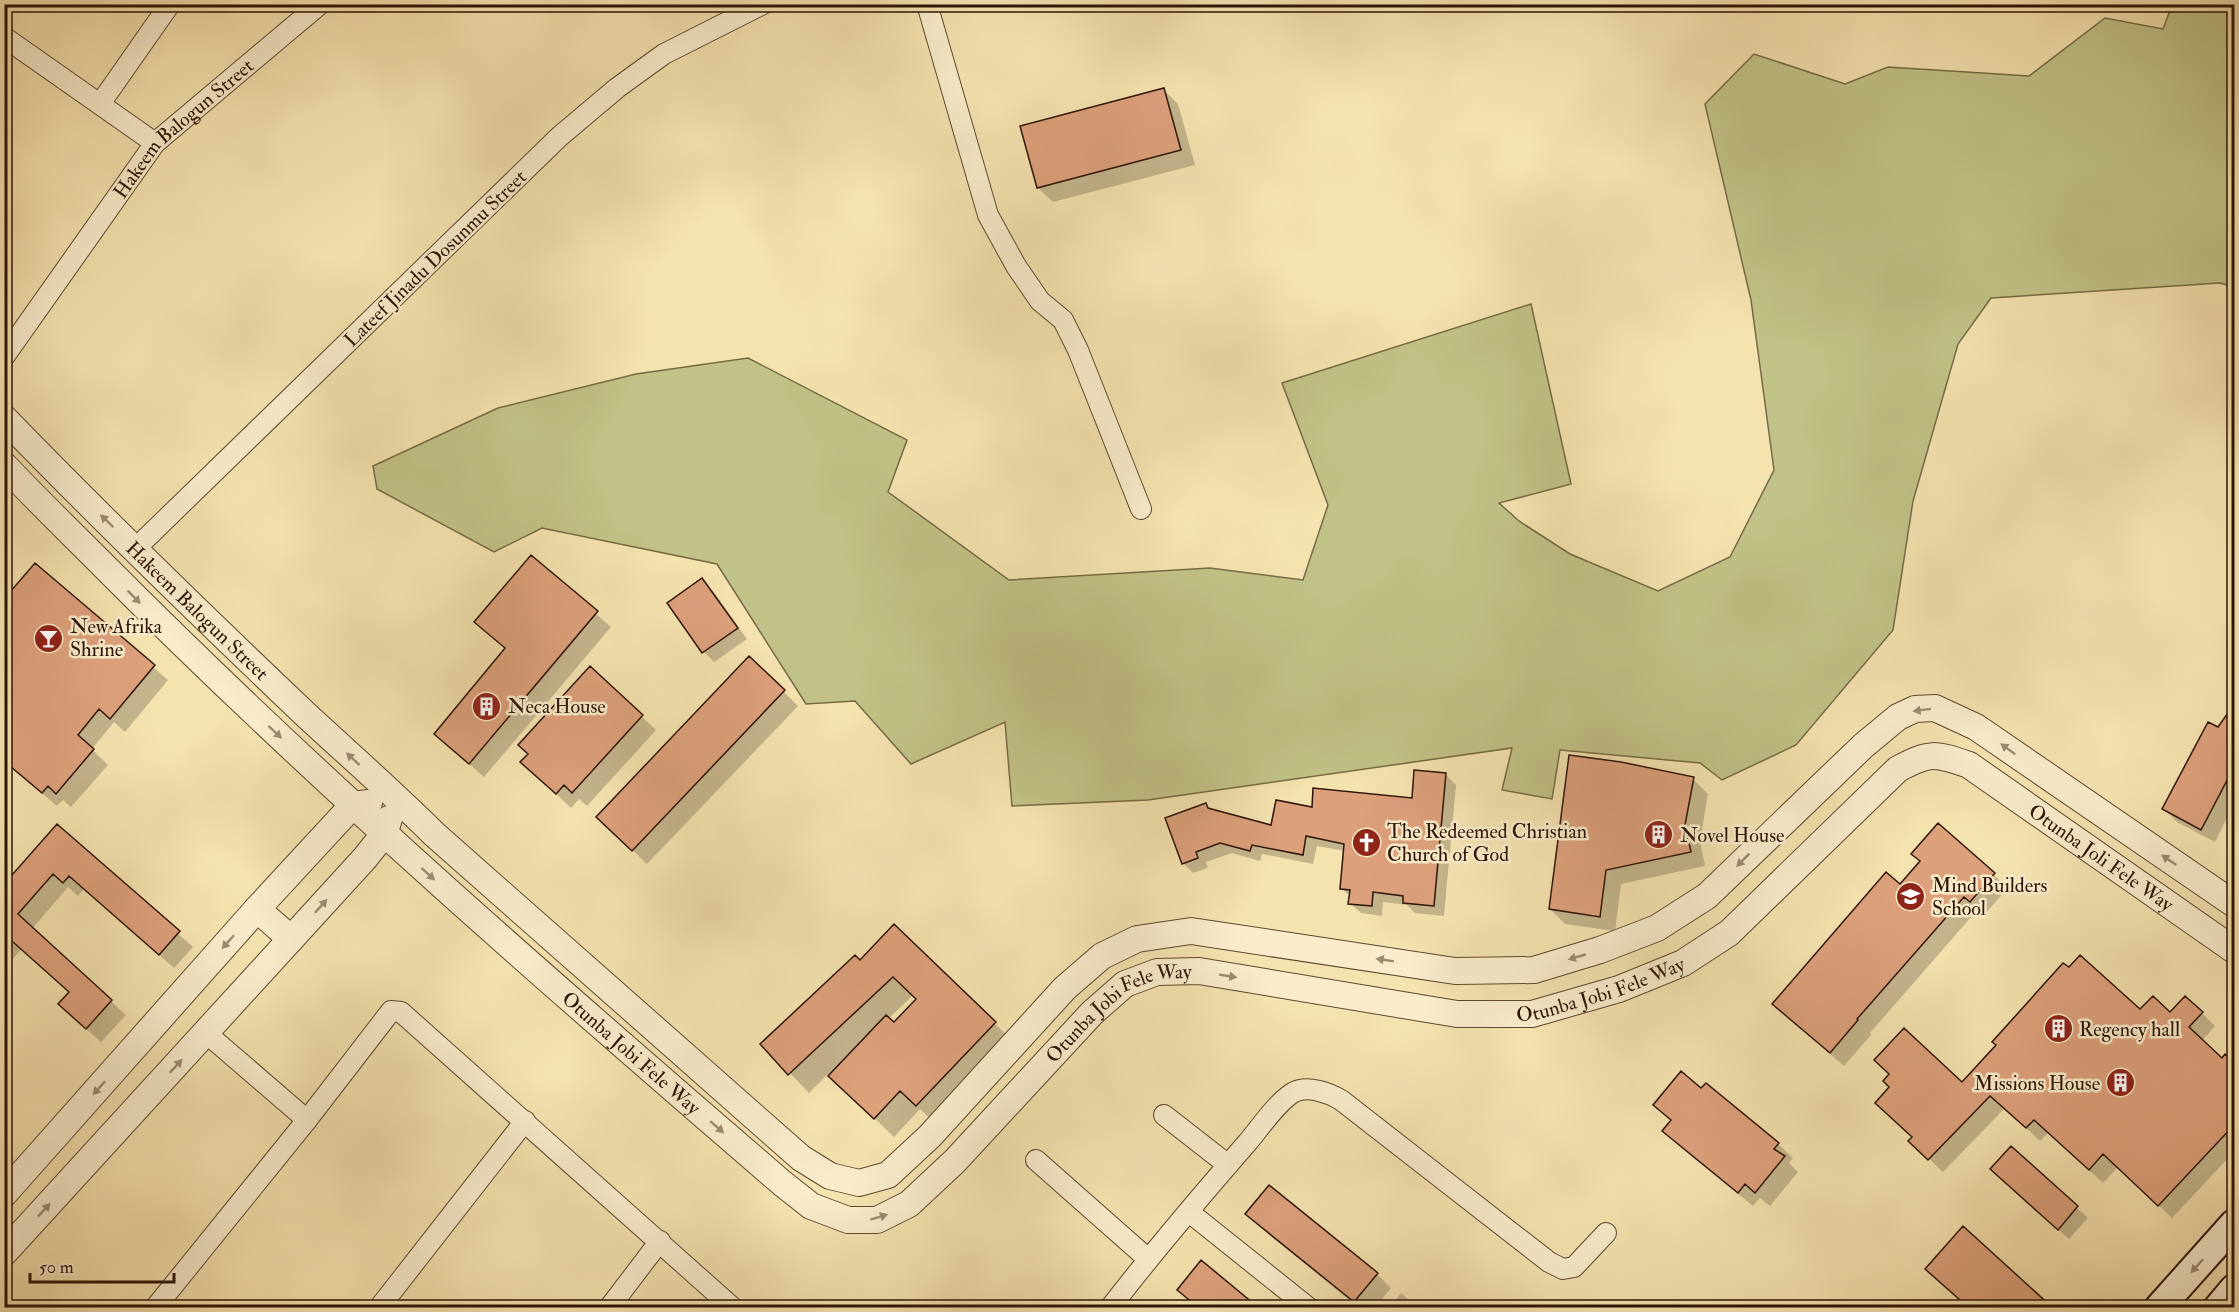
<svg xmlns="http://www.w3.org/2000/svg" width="2239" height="1312" viewBox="0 0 2239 1312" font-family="'IM FELL Double Pica',serif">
  <rect width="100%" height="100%" fill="#f4e2af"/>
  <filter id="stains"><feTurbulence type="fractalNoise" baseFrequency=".00333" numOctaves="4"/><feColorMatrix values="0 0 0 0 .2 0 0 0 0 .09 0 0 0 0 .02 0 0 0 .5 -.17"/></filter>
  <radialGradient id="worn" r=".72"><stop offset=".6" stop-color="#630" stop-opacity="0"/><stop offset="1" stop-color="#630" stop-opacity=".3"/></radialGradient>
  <path fill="#c1c287" stroke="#766a46" stroke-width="1.5" d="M2172,5H2234V22L2231,26L2234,32V287L2220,283L1991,298L1958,344L1913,501L1893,630L1796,745L1722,780L1700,763L1560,750L1552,799L1502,790L1512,748L1148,800L1012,806L1005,722L911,764L855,701L806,704L717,564L542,528L494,552L377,489L373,466L498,408L636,374L748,358L907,440L888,492L1009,580L1210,568L1303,580L1328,505L1282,383L1531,304L1571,484L1499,503L1519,521L1570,554L1658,591L1730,557L1774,470L1751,300L1705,104L1754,54L1845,84L1888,67L2029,76L2105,18L2163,29Z"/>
  <path fill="#0003" fill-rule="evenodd" d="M1164,90L1178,104L1195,165L1053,202L1038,188Z
    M531,557L611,627L484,777L436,734L507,650L476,622Z
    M35,565L168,680L125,732L114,722L92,749L108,765L71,807L63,800L57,806L4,761Z
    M702,580L713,591L747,639L714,662L704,652Z
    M749,658L798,706L647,864L613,831Z
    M590,668L656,730L587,806L579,799L571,808L537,776Z
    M2234,706V804L2215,842L2177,822L2164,809Z
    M1445,774L1456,785L1444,916L1415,913L1407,905L1383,902L1382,916L1361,913L1350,903L1351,897L1341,888L1345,851L1317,846L1313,864L1262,854L1260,861L1232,853L1206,862L1208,868L1193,873L1183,863L1206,805L1211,810L1272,827L1313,809L1413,799Z
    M1693,779L1708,794L1700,841L1705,866L1621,884L1615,931L1565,924L1550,909Z
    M1938,825L2008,888L1984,915L1978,909L1870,1033L1871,1035L1844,1066L1774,1004L1900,886L1921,861Z
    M57,826L193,947L174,968L84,889L78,896L68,887L32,929L126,1015L101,1042L74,1018L70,993L22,949L4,968V887Z
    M894,927L1014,1042L936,1124L920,1109L894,1137L828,1074L809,1093L762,1044L860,962ZM913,995L918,999L894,1025L888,1019Z
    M2141,1011L2202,1013L2215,1026L2202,1041L2222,1060L2234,1065V1152L2172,1218L2118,1167L2103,1183L2048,1133L2040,1141L2005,1108L1943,1172L1910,1141L1962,1084Z
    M1702,1090L1778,1144L1793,1158L1789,1163L1798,1172L1770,1206L1760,1198L1753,1206L1679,1146L1664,1131L1672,1122L1655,1105Z
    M2011,1148L2088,1218L2069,1239L2003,1180Z
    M1247,1214L1377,1274L1391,1288L1375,1308H1359L1261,1228Z
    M1401,1293L1418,1308H1389Z"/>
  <path fill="#dca07b" stroke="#2c1306" stroke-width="1.5" d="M1164,88L1181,150L1037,188L1020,126Z
    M531,555L598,611L469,764L434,734L505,648L474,622Z
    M35,563L155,665L110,719L99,709L78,735L94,749L56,794L48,786L42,793L4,761V599Z
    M702,578L738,628L702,653L667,603Z
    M749,656L785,690L632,851L596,817Z
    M590,666L643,715L572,793L564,785L556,794L520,762L528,754L518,745Z
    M2235,703V765L2201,830L2162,809L2208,722L2218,727Z
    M1569,755L1621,762L1694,777L1685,825L1691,852L1606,870L1600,917L1549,909Z
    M1414,770L1446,773L1434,906L1403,903V896L1373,892L1372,906L1348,904L1350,890L1340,889L1344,844L1306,836L1303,855L1252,845L1250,851L1220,843L1196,852L1198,858L1182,864L1165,818L1206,803L1208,808L1271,825L1276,800L1312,807L1313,788L1412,798Z
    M1938,823L1995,873L1970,902L1964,897L1857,1019L1858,1020L1830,1053L1772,1004L1886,872L1900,884L1920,861L1911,854Z
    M57,824L180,931L159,955L69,876L63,883L53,874L18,914L112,1000L86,1029L58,1004L69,992L4,934V884Z
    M894,924L996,1022L916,1106L900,1091L874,1119L828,1076L886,1015L894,1022L916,999L893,977L788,1075L760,1044L855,955L860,960Z
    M2080,955L2140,1009L2153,996L2170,1012L2185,996L2203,1012L2189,1027L2222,1058L2225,1054L2235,1063V1124L2158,1206L2103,1154L2089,1170L2034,1120L2026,1128L1990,1096L1928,1160L1908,1141L1912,1137L1875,1103L1889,1087L1883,1081L1889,1074L1874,1060L1904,1028L1962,1082L1996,1045L1992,1042L2063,963L2069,967Z
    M1681,1071L1701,1088L1706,1083L1779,1143L1774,1149L1785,1156L1755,1193L1745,1184L1738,1193L1662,1131L1671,1120L1653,1105Z
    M2011,1146L2078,1206L2058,1230L1990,1169Z
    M1269,1185L1378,1273L1354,1302L1245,1214Z
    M1963,1226L2053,1308H1969L1925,1269Z
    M1201,1260L1259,1308H1199L1177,1290Z"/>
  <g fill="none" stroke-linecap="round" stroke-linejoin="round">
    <defs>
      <g id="minor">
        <path d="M927,4L988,215L1016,266L1040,301L1063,320L1078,350L1141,509"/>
        <path d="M4,37L155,143"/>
        <path d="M100,104L170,4"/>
        <path id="s1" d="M4,357L155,143L320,4"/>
        <path d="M135,549L559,137L617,88L664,54L763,4"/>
        <path d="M206,1033L307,1120"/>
        <path d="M1164,1115L1228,1165"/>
        <path d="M1036,1160L1148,1259"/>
        <path d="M1189,1212L1309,1308"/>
        <path d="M155,1308L307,1120L391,1011L401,1012L733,1308"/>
        <path d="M379,1308L525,1121"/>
        <path d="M609,1308L660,1241"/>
        <path d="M1110,1308C1154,1251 1200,1197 1247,1143C1260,1128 1277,1102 1294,1092C1308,1085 1329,1093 1341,1100L1549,1262L1563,1269L1574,1267L1606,1233"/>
      </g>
      <g id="tertiary">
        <path id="s2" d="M4,418C102,519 202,616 304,713C347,753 392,792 434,834L801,1158L830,1176L859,1183L888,1175L930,1136L1065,988L1102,956L1137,939L1191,931L1455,971L1534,970L1600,950L1657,928L1707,896L1863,746L1898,717L1915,709L1935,708L1976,727L2234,904"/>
        <path id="s3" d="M4,465C37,500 72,534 106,568C321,784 551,984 782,1183L811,1206L848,1220H877L909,1204L955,1161L1092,1013L1125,984L1157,972L1199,971L1457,1014H1532L1619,989L1683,963L1729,933L1898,769C1930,752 1935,753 1969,765L2234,950"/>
        <path d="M257,909L291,939"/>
        <path d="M4,1194L257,909L353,805L369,803"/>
        <path d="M4,1253L365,858L384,834L389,819"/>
      </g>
      <path id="secondary" d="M2159,1308L2234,1224
        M2218,1308L2234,1289"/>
    </defs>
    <use href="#minor" stroke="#5e4730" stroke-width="22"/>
    <use href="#tertiary" stroke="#5e4730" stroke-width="28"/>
    <use href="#secondary" stroke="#2c1306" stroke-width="32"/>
    <use href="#minor" stroke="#f8eccb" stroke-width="20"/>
    <use href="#tertiary" stroke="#f8eccb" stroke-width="26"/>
    <use href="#secondary" stroke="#f8eccb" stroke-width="28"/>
  </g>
  <defs><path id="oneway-solid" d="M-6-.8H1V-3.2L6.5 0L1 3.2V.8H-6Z" transform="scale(1.5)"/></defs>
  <g fill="#9c8a72">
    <use href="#oneway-solid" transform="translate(107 521) rotate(-136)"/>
    <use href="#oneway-solid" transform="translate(134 597) rotate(45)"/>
    <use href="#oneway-solid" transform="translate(1922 710) rotate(173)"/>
    <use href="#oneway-solid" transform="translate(275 732) rotate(43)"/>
    <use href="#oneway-solid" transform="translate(2008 749) rotate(-144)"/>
    <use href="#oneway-solid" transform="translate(353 759) rotate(-137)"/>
    <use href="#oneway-solid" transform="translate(1743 860) rotate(135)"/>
    <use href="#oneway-solid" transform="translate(2169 860) rotate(-146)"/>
    <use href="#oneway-solid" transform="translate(428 874) rotate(42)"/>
    <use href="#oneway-solid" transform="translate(321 906) rotate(-48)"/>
    <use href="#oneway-solid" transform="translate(228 942) rotate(132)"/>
    <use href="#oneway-solid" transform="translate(1577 957) rotate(164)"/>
    <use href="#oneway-solid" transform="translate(1385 960) rotate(-171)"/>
    <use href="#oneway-solid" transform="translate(1228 976) rotate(9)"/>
    <use href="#oneway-solid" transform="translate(176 1066) rotate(-47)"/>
    <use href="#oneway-solid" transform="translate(99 1088) rotate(132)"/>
    <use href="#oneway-solid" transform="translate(717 1127) rotate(41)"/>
    <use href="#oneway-solid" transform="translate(44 1210) rotate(-47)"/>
    <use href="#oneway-solid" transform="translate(879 1217) rotate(-17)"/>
    <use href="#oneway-solid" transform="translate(2197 1266) rotate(132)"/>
  </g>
  <defs>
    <symbol id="bar-disc" viewBox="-11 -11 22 22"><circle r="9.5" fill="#8f2418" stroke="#f8eccb"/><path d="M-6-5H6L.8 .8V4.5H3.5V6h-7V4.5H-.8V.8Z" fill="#fff"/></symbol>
    <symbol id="building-disc" viewBox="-11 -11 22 22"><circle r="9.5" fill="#8f2418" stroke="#f8eccb"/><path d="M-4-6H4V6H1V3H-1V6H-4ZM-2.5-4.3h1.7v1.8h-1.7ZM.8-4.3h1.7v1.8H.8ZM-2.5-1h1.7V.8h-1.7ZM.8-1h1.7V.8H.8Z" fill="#fff"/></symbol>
    <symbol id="church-disc" viewBox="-11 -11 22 22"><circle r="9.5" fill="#8f2418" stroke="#f8eccb"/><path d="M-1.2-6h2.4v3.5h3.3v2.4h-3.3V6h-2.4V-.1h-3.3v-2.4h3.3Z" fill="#fff"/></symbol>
    <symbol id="school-disc" viewBox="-11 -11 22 22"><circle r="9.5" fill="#8f2418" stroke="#f8eccb"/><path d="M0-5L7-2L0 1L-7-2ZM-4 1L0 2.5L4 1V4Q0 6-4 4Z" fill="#fff"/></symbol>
  </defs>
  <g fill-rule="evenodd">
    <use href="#bar-disc" x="32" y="622" width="33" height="33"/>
    <use href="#building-disc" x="470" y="690" width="33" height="33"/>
    <use href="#building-disc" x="1642" y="818" width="33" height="33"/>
    <use href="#church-disc" x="1350" y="826" width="33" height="33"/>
    <use href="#school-disc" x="1894" y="880" width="33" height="33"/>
    <use href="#building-disc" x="2042" y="1012" width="33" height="33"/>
    <use href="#building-disc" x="2104" y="1066" width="33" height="33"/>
  </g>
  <g text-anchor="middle" stroke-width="5" stroke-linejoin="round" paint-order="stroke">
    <g font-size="20" fill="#2c1306" stroke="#f8eccb">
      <text dy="7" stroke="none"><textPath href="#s1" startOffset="292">Hakeem Balogun Street</textPath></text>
      <text transform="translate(435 258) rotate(-44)" y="7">Lateef Jinadu Dosunmu Street</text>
      <text dy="7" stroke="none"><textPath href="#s2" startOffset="273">Hakeem Balogun Street</textPath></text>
      <text dy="7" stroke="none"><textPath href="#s3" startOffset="2608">Otunba Joli Fele Way</textPath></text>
      <text dy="7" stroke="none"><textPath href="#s3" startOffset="1994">Otunba Jobi Fele Way</textPath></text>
      <text dy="7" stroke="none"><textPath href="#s3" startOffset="1490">Otunba Jobi Fele Way</textPath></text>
      <text dy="7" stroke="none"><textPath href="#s3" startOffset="860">Otunba Jobi Fele Way</textPath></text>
    </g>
    <g font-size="20" fill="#2c1306" stroke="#f8eccb" text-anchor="start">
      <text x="70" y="633">New Afrika<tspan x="70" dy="23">Shrine</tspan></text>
      <text x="508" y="713">Neca House</text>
      <text x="1387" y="838">The Redeemed Christian<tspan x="1387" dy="23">Church of God</tspan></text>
      <text x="1680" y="842">Novel House</text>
      <text x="1932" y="892">Mind Builders<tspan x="1932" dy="23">School</tspan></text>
      <text x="2079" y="1036">Regency hall</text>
      <text x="2100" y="1090" text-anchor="end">Missions House</text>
    </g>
  </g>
  <rect width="2239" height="1312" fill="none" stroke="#f4e2af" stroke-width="24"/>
  <rect x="6" y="6" width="2227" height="1300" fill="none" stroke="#2c1306" stroke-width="3"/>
  <rect x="12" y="12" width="2215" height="1288" fill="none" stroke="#2c1306" stroke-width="1.5"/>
  <path d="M30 1273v9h144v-9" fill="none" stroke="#2c1306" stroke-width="3"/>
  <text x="39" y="1273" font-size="18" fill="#2c1306" stroke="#f8eccb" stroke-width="4.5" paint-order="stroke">50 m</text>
  <rect width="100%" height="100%" filter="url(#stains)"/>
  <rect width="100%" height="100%" fill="url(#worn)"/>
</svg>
